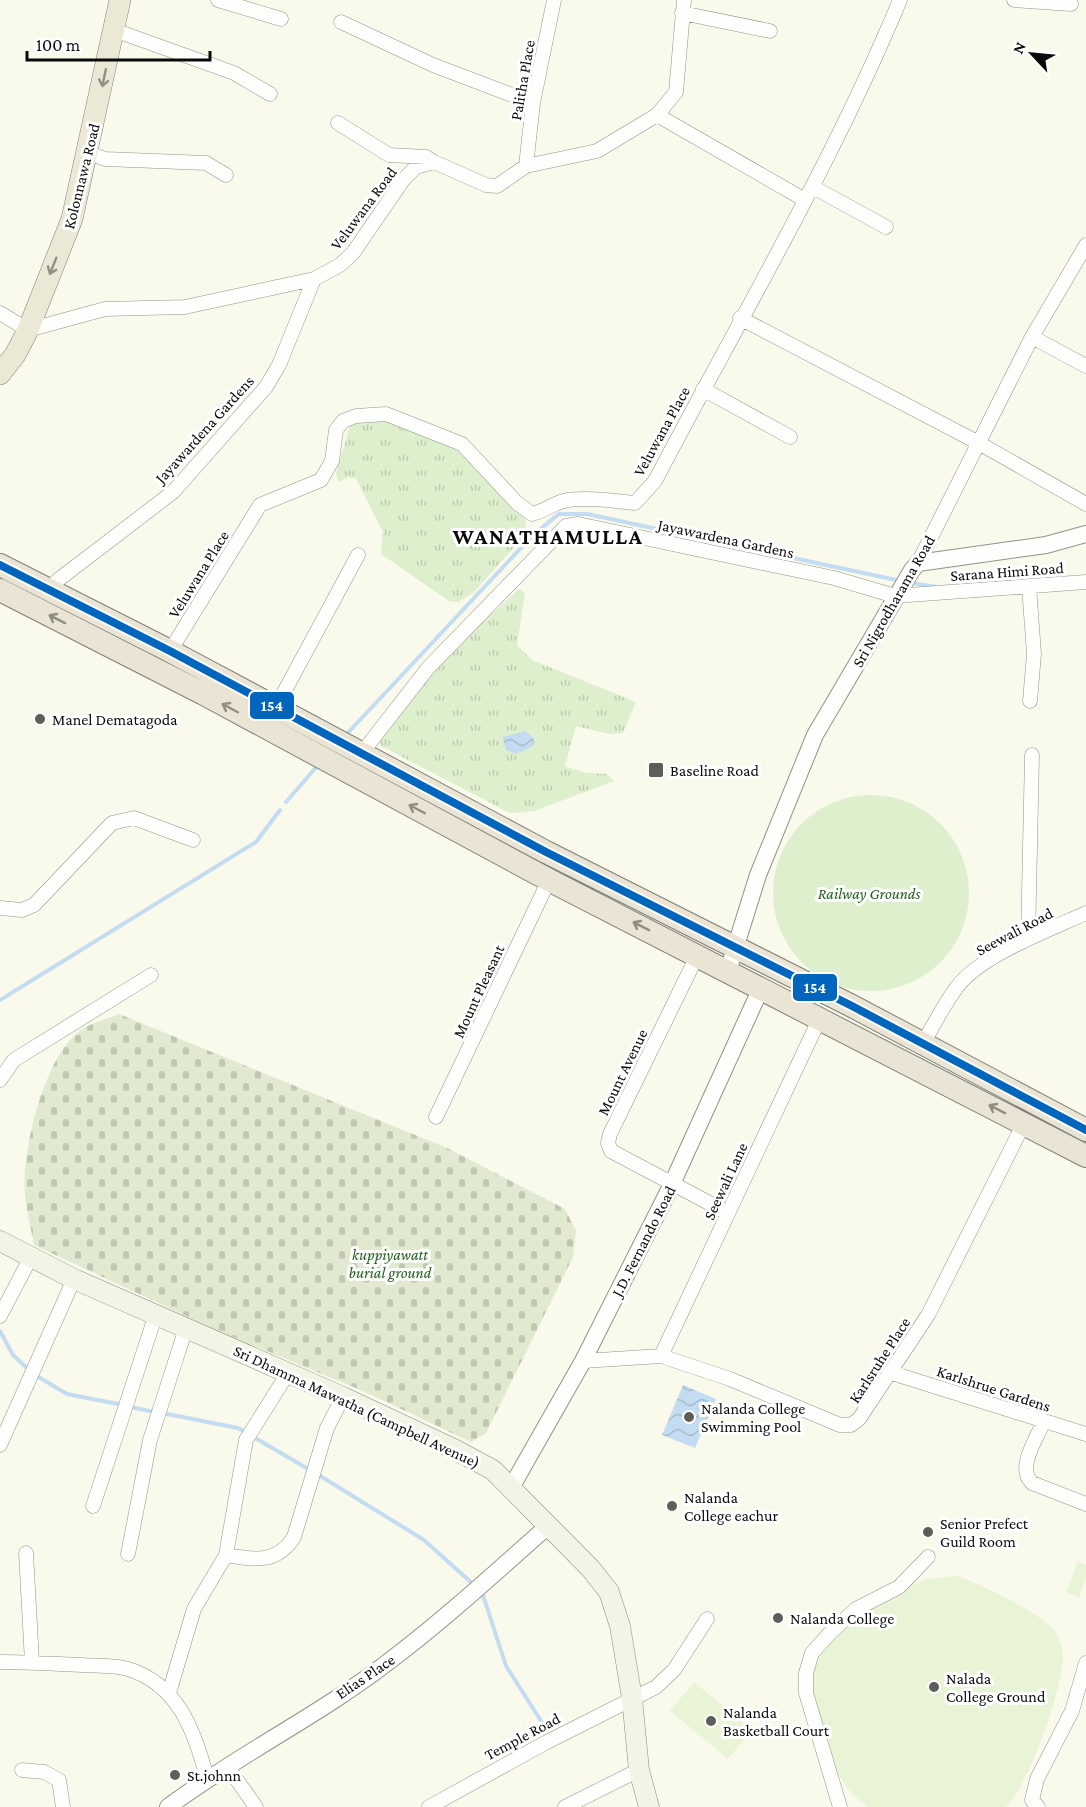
<svg xmlns="http://www.w3.org/2000/svg" width="1086" height="1807" viewBox="0 0 1086 1807" font-family="'Crimson Pro',serif">
  <defs>
    <pattern id="grass-tufts" width="24" height="20" patternUnits="userSpaceOnUse" patternTransform="scale(1.5)"><rect width="24" height="20" fill="#ddefcc"/><path d="M3 7l-1-3M5 7V3M7 7l1-3M15 17l-1-3M17 17v-4M19 17l1-3" fill="none" stroke="#bcccae"/></pattern>
    <pattern id="cemetery-stones" width="16" height="16" patternUnits="userSpaceOnUse" patternTransform="scale(1.5)"><rect width="16" height="16" fill="#e1ead0"/><path d="M2 7V4a2 2 0 0 1 4 0v3zM10 15v-3a2 2 0 0 1 4 0v3z" fill="#c0c7b1"/></pattern>
    <pattern id="water-waves" width="16" height="10" patternUnits="userSpaceOnUse" patternTransform="scale(1.5)"><rect width="16" height="10" fill="#c3dcf2"/><path d="M0 5q4-4 8 0t8 0" fill="none" stroke="#a6bbce"/></pattern>
  </defs>
  <rect width="100%" height="100%" fill="#f9f9ec"/>
  <path fill="url(#grass-tufts)" d="M390,419L463,449L525,519L527,533L473,593L458,602L449,601L381,554L383,532L356,479L349,477L338,482L336,473L351,423Z
    M519,589L525,593L517,645L532,660L636,702L623,733L609,734L576,726L565,766L586,773L607,774L614,781L534,811L510,813L381,746L379,738C412,684 472,633 519,589Z"/>
  <path fill="url(#cemetery-stones)" d="M119,1014L447,1148L565,1209L576,1231L573,1257L486,1433L471,1442L365,1392L212,1328L34,1245C31,1229 27,1212 25,1196C21,1152 44,1056 81,1030C91,1023 107,1019 119,1014Z"/>
  <path fill="#ddefcc" d="M773 893a98 98 0 1 1 196 0a98 98 0 1 1-196 0Z"/>
  <path fill="#e8f4d5" d="M1078,1562L1086,1565V1577L1079,1597L1066,1592Z
    M957,1576C977,1582 1046,1616 1056,1632C1059,1637 1064,1652 1063,1658C1062,1690 1029,1785 1006,1807H869C845,1793 834,1769 826,1745C821,1729 810,1708 810,1692C811,1640 882,1595 925,1580C935,1577 947,1577 957,1576Z
    M694,1682L752,1730L728,1759L670,1711Z"/>
  <path fill="url(#water-waves)" d="M525,731L534,738L532,747L516,754L506,750L503,737Z
    M683,1385L716,1399L695,1448L662,1435Z"/>
  <g fill="none" stroke-linecap="round" stroke-linejoin="round">
    <path stroke="#c3dcf2" stroke-width="4" d="M911,583L936,587
      M344,737L534,534L559,514H587L901,581
      M286,802L319,764
      M0,1000L256,842L280,810
      M0,1331L13,1355L29,1370
      M35,1375L67,1394L123,1405
      M130,1407L155,1412
      M162,1413L238,1428L310,1470
      M317,1474L424,1540L474,1585
      M482,1592L506,1666L543,1724"/>
    <defs>
      <path id="minor" d="M218,0L281,19
        M1014,0L1071,4
        M682,13L770,31
        M341,22L433,65L533,103
        M114,30L234,73L270,94
        M657,115L805,200
        M338,123L389,155L426,157L432,161
        M89,153L105,159L206,163L226,175
        M526,166L533,103L554,0
        M813,187L886,227
        M0,313L28,330L105,309L185,307L314,279L340,265L353,253L403,180L416,167L434,162L486,185L497,186L526,166L597,151L657,115L676,92L684,0
        M740,318L977,442L1086,504
        M1032,337L1086,366
        M703,389L790,437
        M918,563L1032,337L1086,245
        M1029,586L1034,654L1030,701
        M48,590L58,580L173,492L266,387L279,365L314,279
        M170,651L260,505L321,480L332,461L336,430L343,421L356,416L386,414L462,444L517,503L532,514C545,511 555,502 568,500C590,497 613,501 635,503L655,481C738,322 831,166 900,0
        M276,707L358,555
        M361,754L428,668L566,526L578,524L834,578L895,596L1086,582
        M0,908L22,910L34,905L112,823L134,818L193,840
        M1028,939L1032,755
        M698,954L610,1134L608,1143L611,1151L728,1213
        M923,1043C934,1025 944,1004 957,987C981,955 1049,930 1086,913
        M0,1080L14,1060L151,975
        M436,1117L549,880
        M0,1316L31,1257
        M661,1356L819,1020
        M583,1361L661,1356L730,1379L840,1425H851L859,1419L928,1315L1024,1123
        M892,1373L1086,1434
        M1044,1421C1037,1438 1016,1468 1032,1483L1086,1504
        M0,1445L74,1279
        M93,1506L156,1314
        M26,1553L32,1662
        M128,1554L150,1440L186,1328
        M226,1555L246,1440L288,1373
        M0,1662C28,1662 55,1664 82,1665C97,1666 114,1665 128,1669C178,1684 195,1732 207,1778
        M169,1693L194,1609L226,1555C255,1560 277,1564 294,1537L327,1428L343,1397
        M227,1766L256,1807
        M22,1770L44,1772L59,1780L63,1807
        M429,1807L545,1743L656,1687L674,1670L707,1619
        M565,1807L639,1770
        M840,1807L806,1693V1673L812,1653L830,1633L856,1609L899,1587L928,1557
        M1038,1807L1032,1800L1037,1779L1072,1711L1086,1663"/>
      <path id="tertiary" d="M728,971L758,875L815,735L912,570L918,563L1046,545L1086,534
        M512,1486L583,1361L672,1184L761,988
        M168,1807C239,1754 322,1714 392,1659C446,1618 497,1571 548,1526"/>
      <path id="secondary" d="M0,1241L74,1279L343,1397L456,1450L493,1470L591,1569L609,1592L620,1626L632,1698L639,1770L649,1807"/>
      <path id="primary" d="M0,374L15,355L28,330L72,219L120,0"/>
      <path id="trunk" d="M0,565L170,651L546,852L852,1006L1086,1130
        M0,590L204,694L549,880L1086,1156"/>
    </defs>
    <use href="#minor" stroke="#92928c" stroke-width="15"/>
    <use href="#tertiary" stroke="#92928c" stroke-width="18"/>
    <use href="#secondary" stroke="#888882" stroke-width="21"/>
    <use href="#primary" stroke="#7f7f79" stroke-width="22"/>
    <use href="#trunk" stroke="#7f7f79" stroke-width="24"/>
    <use href="#minor" stroke="#fefefc" stroke-width="14"/>
    <use href="#tertiary" stroke="#fefefc" stroke-width="16"/>
    <use href="#secondary" stroke="#f3f4e6" stroke-width="20"/>
    <use href="#primary" stroke="#ebe9d6" stroke-width="21"/>
    <use href="#trunk" stroke="#eae4d4" stroke-width="22"/>
    <defs>
      <path id="bus-1" d="M0,565L170,651L546,852L852,1006L1086,1130"/>
    </defs>
    <use href="#bus-1" stroke="#fff" stroke-width="12"/>
    <use href="#bus-1" stroke="#0065bd" stroke-width="8"/>
  </g>
  <defs><path id="oneway-shaft" d="M-6 0H5M1.5-3L5.5 0L1.5 3" fill="none" stroke-width="1.6" stroke-linecap="round" stroke-linejoin="round" transform="scale(1.5)"/></defs>
  <g stroke="#919084">
    <use href="#oneway-shaft" transform="translate(104 78) rotate(102)"/>
    <use href="#oneway-shaft" transform="translate(53 266) rotate(112)"/>
  </g>
  <g stroke="#908d83">
    <use href="#oneway-shaft" transform="translate(57 619) rotate(-153)"/>
    <use href="#oneway-shaft" transform="translate(230 708) rotate(-152)"/>
    <use href="#oneway-shaft" transform="translate(417 809) rotate(-152)"/>
    <use href="#oneway-shaft" transform="translate(641 926) rotate(-153)"/>
    <use href="#oneway-shaft" transform="translate(997 1109) rotate(-153)"/>
  </g>
  <g fill="#5e5e59" stroke="#fff" stroke-width="2">
    <circle cx="40" cy="719" r="6"/>
    <rect x="648" y="762" width="16" height="16" rx="3"/>
    <circle cx="689" cy="1417" r="6"/>
    <circle cx="672" cy="1506" r="6"/>
    <circle cx="928" cy="1532" r="6"/>
    <circle cx="778" cy="1618" r="6"/>
    <circle cx="934" cy="1687" r="6"/>
    <circle cx="711" cy="1721" r="6"/>
    <circle cx="175" cy="1775" r="6"/>
  </g>
  <g text-anchor="middle" stroke-width="6" stroke-linejoin="round" paint-order="stroke">
    <g font-size="16" fill="#0a0a0a" stroke="#fff">
      <text transform="translate(522 80) rotate(-80)" y="6">Palitha Place</text>
      <text transform="translate(81 176) rotate(-76)" y="6">Kolonnawa Road</text>
      <text transform="translate(363 208) rotate(-53)" y="6">Veluwana Road</text>
      <text transform="translate(204 429) rotate(-48)" y="6">Jayawardena Gardens</text>
      <text transform="translate(661 431) rotate(-61)" y="6">Veluwana Place</text>
      <text transform="translate(726 538) rotate(12)" y="6">Jayawardena Gardens</text>
      <text transform="translate(1007 571) rotate(-4)" y="6">Sarana Himi Road</text>
      <text transform="translate(198 574) rotate(-58)" y="6">Veluwana Place</text>
      <text transform="translate(893 601) rotate(-60)" y="6">Sri Nigrodharama Road</text>
      <text transform="translate(1014 931) rotate(-28)" y="6">Seewali Road</text>
      <text transform="translate(478 991) rotate(-65)" y="6">Mount Pleasant</text>
      <text transform="translate(622 1072) rotate(-64)" y="6">Mount Avenue</text>
      <text transform="translate(725 1181) rotate(-65)" y="6">Seewali Lane</text>
      <text transform="translate(643 1241) rotate(-63)" y="6">J.D. Fernando Road</text>
      <text transform="translate(879 1360) rotate(-57)" y="6">Karlsruhe Place</text>
      <text transform="translate(994 1388) rotate(18)" y="6">Karlshrue Gardens</text>
      <text transform="translate(357 1406) rotate(25)" y="6">Sri Dhamma Mawatha (Campbell Avenue)</text>
      <text transform="translate(365 1676) rotate(-34)" y="6">Elias Place</text>
      <text transform="translate(522 1736) rotate(-28)" y="6">Temple Road</text>
    </g>
    <g font-size="16" fill="#0a0a0a" stroke="#fff" text-anchor="start">
      <text x="52" y="725">Manel Dematagoda</text>
      <text x="670" y="776">Baseline Road</text>
      <text x="701" y="1414">Nalanda College<tspan x="701" dy="18">Swimming Pool</tspan></text>
      <text x="684" y="1503">Nalanda<tspan x="684" dy="18">College eachur</tspan></text>
      <text x="940" y="1529">Senior Prefect<tspan x="940" dy="18">Guild Room</tspan></text>
      <text x="790" y="1624">Nalanda College</text>
      <text x="946" y="1684">Nalada<tspan x="946" dy="18">College Ground</tspan></text>
      <text x="723" y="1718">Nalanda<tspan x="723" dy="18">Basketball Court</tspan></text>
      <text x="187" y="1781">St.johnn</text>
    </g>
    <g font-size="16" font-style="italic" fill="#205f1c" stroke="#fff">
      <text x="869" y="899">Railway Grounds</text>
      <text x="390" y="1260">kuppiyawatt<tspan x="390" dy="18">burial ground</tspan></text>
    </g>
    <g font-size="22" font-weight="bold" letter-spacing="1.5" fill="#0a0a0a" stroke="#fff">
      <text x="548" y="544">WANATHAMULLA</text>
    </g>
  </g>
  <g stroke="#fff" stroke-width="2">
    <rect x="249" y="691" width="46" height="29" rx="6" fill="#0065bd"/>
    <rect x="792" y="973" width="46" height="29" rx="6" fill="#0065bd"/>
  </g>
  <g font-size="16" text-anchor="middle" font-weight="bold" fill="#fff">
    <text x="272" y="711">154</text>
    <text x="815" y="993">154</text>
  </g>
  <g transform="translate(1032 54) rotate(296)" stroke="#ffffff" stroke-width="4.5" paint-order="stroke">
  <path d="M0-4.5L10 22L0 15L-10 22Z" fill="#0a0a0a"/>
  <text y="-9" font-size="16" font-weight="bold" text-anchor="middle" fill="#0a0a0a">N</text>
  </g>
  <path d="M27 51v9h183v-9" fill="none" stroke="#0a0a0a" stroke-width="3"/>
  <text x="36" y="51" font-size="18" fill="#0a0a0a" stroke="#ffffff" stroke-width="4.5" paint-order="stroke">100 m</text>
</svg>
